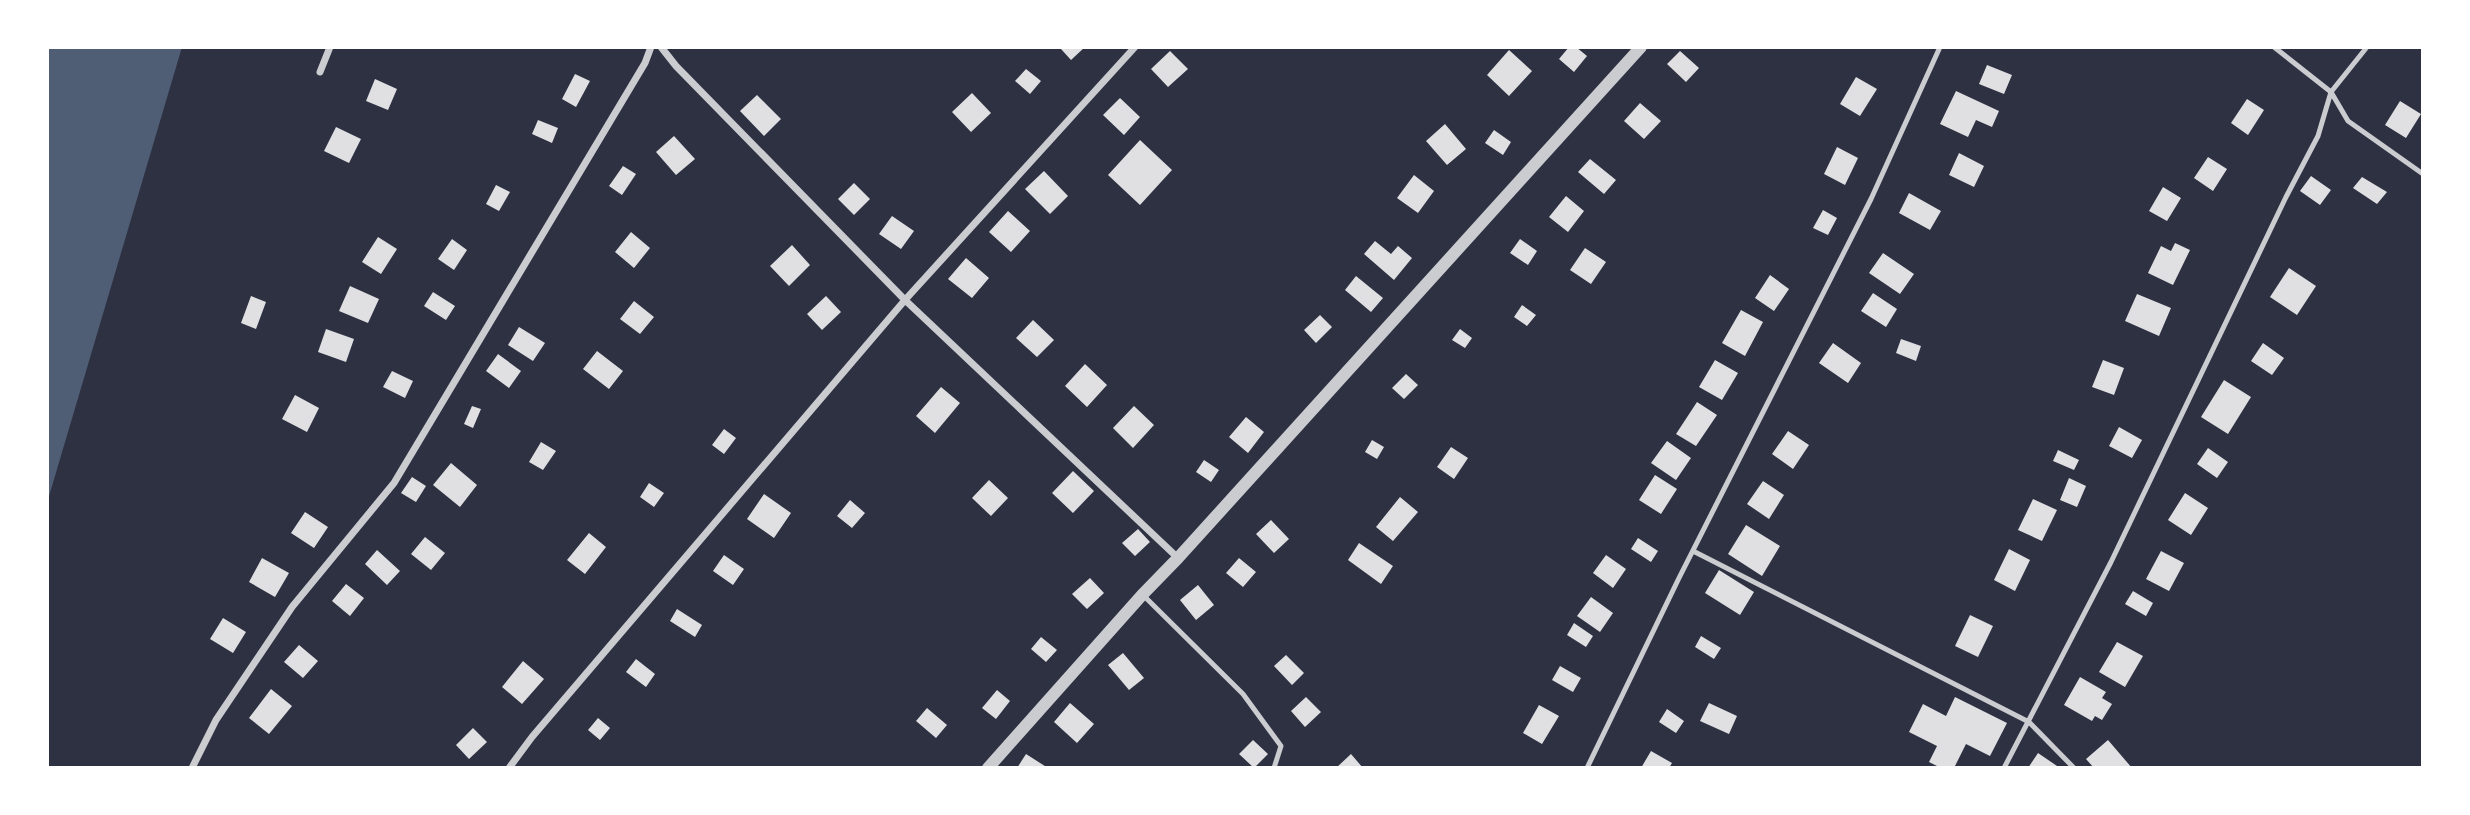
<svg xmlns="http://www.w3.org/2000/svg" width="2470" height="815" viewBox="0 0 2470 815" font-family="Arial,sans-serif">
  <rect width="100%" height="100%" fill="#2d3142"/>
  <path fill="#4f5d75" d="M47,47H182L47,503Z"/>
  <path fill="#e0e0e3" d="M1063,47H1085L1071,60L1061,49Z
    M1569,47H1576L1587,56L1574,72L1559,59Z
    M1509,50L1532,71L1509,96L1487,75Z
    M1170,51L1188,69L1168,87L1151,69Z
    M1680,51L1699,68L1686,82L1667,64Z
    M1987,65L2012,75L2004,94L1979,84Z
    M1026,69L1041,81L1030,94L1015,81Z
    M575,74L590,81L576,107L562,99Z
    M1856,77L1877,89L1860,116L1840,104Z
    M375,79L397,89L388,110L366,101Z
    M1956,91L1999,111L1992,127L1976,120L1968,137L1940,124Z
    M972,93L991,113L971,132L952,112Z
    M757,95L781,119L764,136L740,111Z
    M1120,98L1140,117L1124,135L1103,115Z
    M2247,99L2264,110L2248,135L2231,123Z
    M2400,101L2421,114L2406,138L2385,125Z
    M1640,103L1661,121L1644,139L1624,121Z
    M538,120L558,128L552,143L532,134Z
    M1445,124L1466,149L1447,165L1426,141Z
    M336,127L361,139L349,163L324,151Z
    M1494,130L1511,142L1503,155L1485,143Z
    M674,136L695,159L676,175L656,152Z
    M1140,140L1172,170L1140,205L1108,175Z
    M1837,147L1858,158L1845,185L1824,174Z
    M1959,153L1984,166L1974,187L1949,175Z
    M2208,157L2227,169L2213,191L2194,178Z
    M1590,159L1616,180L1604,194L1578,172Z
    M623,166L636,174L622,195L609,186Z
    M1044,171L1068,196L1050,214L1025,189Z
    M1414,175L1434,191L1418,213L1397,198Z
    M2311,176L2331,190L2320,205L2300,191Z
    M2362,177L2387,192L2377,204L2353,188Z
    M854,183L870,199L854,215L838,199Z
    M496,185L510,192L499,211L486,204Z
    M2163,187L2181,198L2167,221L2149,211Z
    M1909,193L1941,211L1930,230L1899,213Z
    M1566,196L1584,211L1568,232L1549,217Z
    M1823,210L1837,218L1828,235L1813,228Z
    M1008,211L1030,231L1011,252L989,232Z
    M892,216L914,231L901,249L879,234Z
    M631,232L650,248L634,268L615,252Z
    M378,237L397,249L381,274L362,262Z
    M452,239L467,250L454,270L438,259Z
    M1520,239L1537,251L1528,265L1510,253Z
    M1375,241L1391,254L1398,246L1412,258L1394,280L1364,254Z
    M2175,243L2190,250L2173,285L2148,273L2161,246L2171,251Z
    M792,245L810,265L789,286L770,266Z
    M1585,248L1606,262L1591,284L1570,270Z
    M1883,253L1914,274L1900,294L1869,273Z
    M966,258L989,278L972,298L948,279Z
    M2289,268L2316,286L2297,315L2270,297Z
    M1770,275L1789,289L1774,311L1755,298Z
    M1356,276L1383,298L1371,312L1345,290Z
    M350,286L379,299L368,323L339,311Z
    M433,292L455,306L446,320L424,306Z
    M1873,293L1897,309L1886,327L1861,311Z
    M2137,294L2171,308L2159,336L2125,321Z
    M251,296L266,302L256,329L241,323Z
    M826,296L841,312L822,330L807,314Z
    M634,301L654,317L640,334L620,319Z
    M1522,305L1536,315L1527,326L1514,317Z
    M1741,310L1763,322L1745,356L1722,343Z
    M1320,315L1332,327L1316,343L1304,330Z
    M1033,320L1054,340L1037,357L1016,338Z
    M519,327L545,343L533,361L508,345Z
    M326,329L354,339L346,362L318,352Z
    M1460,329L1472,338L1465,348L1452,340Z
    M1901,339L1921,346L1916,361L1896,353Z
    M1833,343L1861,363L1848,383L1819,363Z
    M2263,343L2284,358L2272,375L2251,361Z
    M597,351L623,371L609,389L583,369Z
    M498,354L521,371L509,388L486,371Z
    M1715,360L1738,373L1722,400L1699,387Z
    M2103,360L2124,368L2114,395L2092,387Z
    M1085,364L1107,385L1087,407L1065,386Z
    M392,371L413,381L405,398L383,387Z
    M1406,374L1418,385L1404,399L1392,388Z
    M2224,380L2251,397L2228,434L2201,417Z
    M941,387L960,403L935,433L916,416Z
    M295,395L319,408L307,432L282,419Z
    M1697,402L1717,415L1696,446L1676,434Z
    M472,406L481,409L473,428L464,424Z
    M1134,406L1154,425L1133,448L1113,428Z
    M1246,417L1264,432L1248,453L1229,437Z
    M2119,427L2142,440L2132,458L2109,446Z
    M724,429L736,438L724,454L712,445Z
    M1788,431L1809,445L1793,469L1772,454Z
    M1372,440L1384,447L1377,459L1365,452Z
    M1667,441L1691,458L1676,480L1651,463Z
    M541,442L556,451L543,470L529,462Z
    M1451,447L1468,458L1454,479L1437,467Z
    M2208,448L2228,462L2217,478L2197,464Z
    M2058,450L2079,460L2074,470L2053,461Z
    M1204,460L1219,470L1211,482L1196,472Z
    M451,463L477,485L460,507L433,485Z
    M1073,471L1094,491L1073,513L1052,493Z
    M1655,475L1677,489L1661,514L1639,500Z
    M412,477L426,486L416,502L401,493Z
    M2069,478L2086,486L2077,507L2060,500Z
    M989,480L1008,498L991,516L972,498Z
    M1763,481L1784,495L1769,519L1747,504Z
    M649,483L664,493L654,507L640,497Z
    M2185,493L2208,508L2191,535L2168,520Z
    M764,494L791,513L774,538L747,519Z
    M1400,497L1418,512L1393,541L1376,527Z
    M2033,499L2057,510L2042,541L2018,530Z
    M850,500L865,513L852,528L837,516Z
    M305,512L328,527L314,548L291,533Z
    M1271,520L1289,539L1274,553L1256,534Z
    M1746,525L1780,546L1762,576L1728,554Z
    M1138,529L1150,542L1135,556L1122,543Z
    M589,533L606,547L585,574L567,560Z
    M425,537L445,553L431,570L411,554Z
    M1638,538L1658,551L1651,562L1631,549Z
    M1359,543L1393,566L1381,584L1348,560Z
    M2009,549L2030,560L2015,591L1994,580Z
    M377,550L400,571L387,585L365,564Z
    M2161,551L2184,563L2169,591L2146,579Z
    M724,555L744,569L733,585L713,571Z
    M1606,555L1626,569L1613,588L1593,573Z
    M262,558L289,573L275,597L249,582Z
    M1239,558L1256,572L1243,587L1226,573Z
    M1719,570L1754,592L1740,615L1705,593Z
    M1090,578L1104,593L1087,609L1072,594Z
    M346,584L364,598L350,616L332,601Z
    M1198,585L1214,605L1196,620L1180,600Z
    M2133,591L2153,603L2146,616L2125,604Z
    M1591,597L1613,613L1600,632L1577,616Z
    M677,609L702,625L695,637L670,621Z
    M1970,615L1993,626L1978,657L1955,646Z
    M223,618L246,632L233,653L210,639Z
    M1574,623L1593,636L1586,647L1567,635Z
    M1701,636L1721,648L1714,659L1695,647Z
    M1041,637L1057,650L1046,662L1031,649Z
    M2117,642L2143,656L2125,687L2099,672Z
    M299,645L318,661L303,678L284,662Z
    M1123,653L1144,678L1129,690L1108,665Z
    M1286,655L1304,673L1292,685L1274,666Z
    M636,659L655,674L646,687L626,672Z
    M523,661L544,679L522,704L502,687Z
    M1560,666L1581,678L1573,692L1552,680Z
    M2080,677L2106,692L2102,698L2112,704L2102,720L2095,716L2092,721L2064,705Z
    M271,689L292,706L269,734L249,718Z
    M997,690L1010,701L996,719L982,708Z
    M1306,697L1321,712L1305,727L1291,711Z
    M1955,697L2007,723L1990,756L1966,744L1954,768H1941L1929,762L1937,746L1909,732L1923,704L1946,716Z
    M1070,703L1094,724L1077,743L1054,722Z
    M1709,703L1737,716L1729,734L1700,721Z
    M1539,705L1559,716L1542,744L1523,733Z
    M927,708L947,725L936,738L916,721Z
    M1667,709L1684,721L1676,733L1659,722Z
    M598,718L610,728L600,740L588,730Z
    M473,728L487,742L469,759L456,745Z
    M1253,740L1268,754L1254,768L1239,754Z
    M2108,740L2132,768H2094L2086,759Z
    M1651,751L1672,763L1669,768H1641Z
    M2038,753L2060,768H2028Z
    M1026,754L1048,768H1017Z
    M1351,754L1363,768H1336Z"/>
  <g fill="none" stroke-linecap="round" stroke-linejoin="round">
    <path stroke="#caccd0" stroke-width="5" d="M2274,47L2331,92L2348,121L2423,174
      M1693,551L2029,722L2074,768
      M1143,595L1243,694L1281,746L1274,768
      M1587,768L1679,578L1871,199L1940,47
      M2004,768L2111,562L2286,197L2318,136L2331,92L2367,47"/>
    <path stroke="#caccd0" stroke-width="7" d="M661,47L676,66L905,300L1178,558
      M320,72L330,47
      M192,768L216,720L292,607L394,483L645,63L651,47
      M509,768L532,737L905,300L1135,47"/>
    <path stroke="#caccd0" stroke-width="12" d="M988,768L1142,595L1178,558L1641,47"/>
  </g>
  <rect width="2470" height="815" fill="none" stroke="#ffffff" stroke-width="98"/>
</svg>
